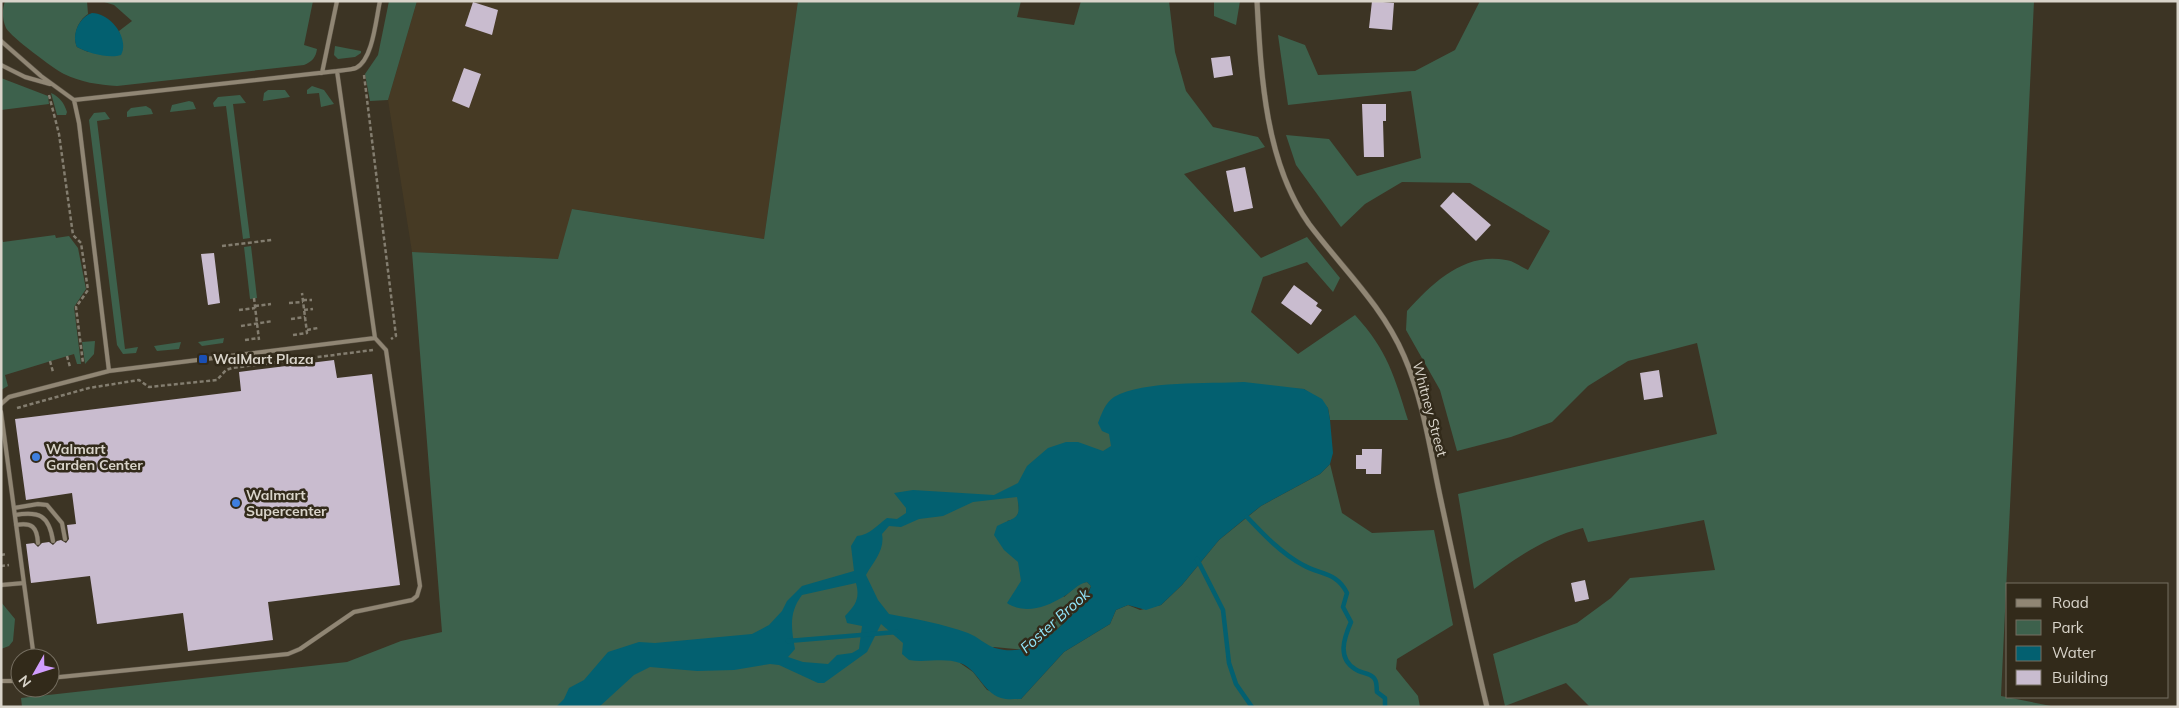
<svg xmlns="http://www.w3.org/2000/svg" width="2179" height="708" viewBox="0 0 2179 708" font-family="Mulish,sans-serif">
  <rect width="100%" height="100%" fill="#3c3424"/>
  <path fill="#463a24" d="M417,1H798L764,239L573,209L559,259L412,252L388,100Z"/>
  <path fill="#3d614c" d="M5,1H87L88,14C78,20 72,36 77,47L88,52L123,48L119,31L132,21L114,5L101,1H313L304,45L317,49C316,57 312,62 304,65L117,86C99,85 80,82 64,74C54,69 11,37 6,28C2,19 2,10 5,1Z
    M389,1H417L388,100L370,101L365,74L378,55Z
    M798,1H1021L1017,17L1074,25L1081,1H1169L1175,52L1186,91L1213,127L1258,137L1265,147L1184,174L1261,258L1307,237L1340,278L1333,292L1307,262L1263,277L1251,312L1298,354L1355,315C1388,351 1394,376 1408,420H1330L1328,408L1304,389L1172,385L1119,441L1108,474L1018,497L1019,512L1015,519L1007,521L1064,597L1080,583L1087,582L1091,586L1079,608L1051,635L1026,650L994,647L960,663L973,672L987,690L1021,699L1064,652L1110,624L1116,610L1128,605L1140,610L1161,605L1182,585L1219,540L1261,506L1320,474L1330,464L1342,513L1372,533L1434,530L1453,625L1397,659L1396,669L1418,696L1420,707H22L21,698L347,662L401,641L442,632L412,252L558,259L572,209L764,239Z
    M1214,1H1240L1236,25L1214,16Z
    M1480,1H2034L2001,696L2056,707H1590L1566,683L1505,706L1493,654L1577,623L1611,598L1630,578L1715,570L1704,520L1588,542L1583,528C1539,539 1510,563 1474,589L1458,494L1717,434L1697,343L1628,361L1588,386L1552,422L1511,437L1457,451L1440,390L1406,330L1407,311C1433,282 1465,252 1506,260C1514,261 1521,267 1528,270L1550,231L1470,183L1402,182L1365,204L1341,227L1296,165L1286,135L1329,139L1357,176L1421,158L1411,91L1288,105L1278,35L1305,45L1318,75L1415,71L1455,50Z
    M335,46L361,51V53L355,57L338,59L334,55Z
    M1,78L48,96L49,104L1,110Z
    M312,86L324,90L334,104L321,107L319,93L307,94V90Z
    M268,90H285L290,97L263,101L264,93Z
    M51,93C60,97 64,103 67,112L66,115H57Z
    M240,95L246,103L233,104L250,238L243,239L226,106L214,107L213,103L218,97Z
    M189,101L193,102L196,109L170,112L172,105Z
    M146,106L151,109L153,114L127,117V112L131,108Z
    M105,112L110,119L97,121L125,349L138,347L136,353L123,354L117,345L89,120L94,113Z
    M55,235L56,238L69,236L78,248L86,289L74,307L81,364H77L74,354L5,375L8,386L1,390V236L3,242Z
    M251,246L257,298L250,299L244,247Z
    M224,338L223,343L202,346L198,342Z
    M95,341L94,354L85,364L82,342Z
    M181,342L179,349L157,351L154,346Z
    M1,602L15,619L13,641L9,646L1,649Z"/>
  <path fill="#036070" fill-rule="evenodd" d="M92,13C110,13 130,38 121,55C109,59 88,53 77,47C71,35 79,17 92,13Z
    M1244,382L1304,389L1322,399L1328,408L1330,420L1333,453L1330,464L1320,474L1261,506L1247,517L1219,540L1182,585L1161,605L1146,610L1128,605L1116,610L1110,624L1064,652L1021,699C1015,699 1007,700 1001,698C982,692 978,669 960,663C944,657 926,663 909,660L902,654L903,643L881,624L867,652L824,683H818L779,665L770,664L734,670L697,671L650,667L634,675L599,707H556L564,699L569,688L584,680L608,652L639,642L655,643L752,634L769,625L782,611L787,601L802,586L854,571L851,546L857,536C870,535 877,525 887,518L897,519L906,513V508L894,493L913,490L994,495L1018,483L1027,466L1048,448L1066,442H1078L1103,451L1111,446L1109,434L1102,431L1098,423C1102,413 1105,403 1114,397C1144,380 1209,384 1244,382ZM1017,497C1022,520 1015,517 997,526L994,535L1004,550L1018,562L1021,581L1007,603C1025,615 1046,607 1063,597C1072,592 1077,584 1087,582L1091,586C1087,601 1075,612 1064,623C1045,642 1023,656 995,648C986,645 978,637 968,633C943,624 916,619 889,614L878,600L866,575C874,561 885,550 882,534L889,526L901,527L919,519L943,516L973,502ZM856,583C860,598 856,605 845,616L847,623L862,626L859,649L852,653L837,655L828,664L803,662L788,657L795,649C791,628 789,612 802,595Z"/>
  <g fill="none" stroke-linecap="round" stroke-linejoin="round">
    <path stroke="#036070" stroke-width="4.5" d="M1247,517C1263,534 1282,554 1303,565C1320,575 1337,572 1347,593L1343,607L1351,622C1344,638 1337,658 1355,669C1360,673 1369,673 1373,677C1378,681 1376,687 1377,692L1385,698V707
      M1197,559L1223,610L1229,663L1236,684L1252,707
      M788,641L897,632"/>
  </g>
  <path fill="#c9bccf" d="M1372,1L1394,3L1392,30L1369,28Z
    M473,2L498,10L492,35L465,26Z
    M1230,56L1233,75L1214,78L1211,58Z
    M464,68L481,74L469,108L452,101Z
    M1362,104H1386V121H1383L1384,157H1364Z
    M1245,167L1253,208L1234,212L1226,171Z
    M1453,192L1491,225L1476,241L1440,206Z
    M214,253L220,303L208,305L201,254Z
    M1294,285L1318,303L1316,306L1322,310L1311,325L1281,303Z
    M334,360L337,378L372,374L400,585L268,602L273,640L188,651L183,613L97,624L90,576L31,583L26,544L34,543L38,547L42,543L49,542L53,545L57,541L61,540L66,543L69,539L67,525L76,524L72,493L26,500L15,419L241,391L239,372Z
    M1659,370L1663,397L1644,400L1640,373Z
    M1362,449H1382L1381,474H1366V469H1356V455H1362Z
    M1585,580L1589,599L1575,602L1571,583Z"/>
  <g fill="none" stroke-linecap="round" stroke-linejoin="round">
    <defs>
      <path id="lane" d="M1,41L41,76L74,100L79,123L109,371
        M1,65L25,77L50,84
        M337,71C343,70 350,70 356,68C373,60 376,18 380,1
        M322,73L337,1
        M1,404L9,397L109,371L375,338
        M1,412L34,658
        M14,508L38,504L47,505L62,523L65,539
        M15,515C39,511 49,515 53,541
        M16,525C32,522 37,527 38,543
        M1,585L24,583
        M50,678L288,654L300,649L354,612L412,600L417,596L420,586L386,350L375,338L337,71L74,100
        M1,681H20"/>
      <path id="street" d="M1257,1C1261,75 1265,162 1309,224C1342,268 1382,305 1404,356C1423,399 1430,449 1440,496C1455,566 1470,636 1487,707"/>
    </defs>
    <use href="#lane" stroke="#5a5245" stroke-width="5"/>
    <use href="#street" stroke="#5a5245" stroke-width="6"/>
    <path stroke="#837d6f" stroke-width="2.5" stroke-dasharray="4 2.5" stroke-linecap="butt" d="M364,75L396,336L391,339
      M49,95L59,134L73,235L81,243L88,290L76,307L83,363
      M222,246L272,240
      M254,298L259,340
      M303,300H312
      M289,303L303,302
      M255,306L271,304
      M239,310L255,308
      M304,310L313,309
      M291,319L305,317
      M241,326L273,321
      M307,330L318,328
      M293,335L307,333L302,293
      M245,340L259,338
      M67,356L70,367
      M50,361L53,372
      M17,408L89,388L139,380L149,387L217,380L226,370L232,368L373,350
      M1,555L7,554
      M1,566L9,565"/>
    <use href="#lane" stroke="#908674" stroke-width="4"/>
    <use href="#street" stroke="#908674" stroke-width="5"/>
  </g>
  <rect fill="#1a4fb4" stroke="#322a1a" stroke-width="2" x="198" y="354" width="10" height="10" rx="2.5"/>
  <g fill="#3f7fe0" stroke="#322a1a" stroke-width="2">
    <circle cx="36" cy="457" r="5"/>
    <circle cx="236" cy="503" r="5"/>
  </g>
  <g text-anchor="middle" stroke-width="5" stroke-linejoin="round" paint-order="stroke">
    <g font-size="14" font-weight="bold" fill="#d9d4ca" stroke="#322a1a" text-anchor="start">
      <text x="213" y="364">WalMart Plaza</text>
      <text x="46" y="454">Walmart<tspan x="46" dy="16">Garden Center</tspan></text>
      <text x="246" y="500">Walmart<tspan x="246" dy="16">Supercenter</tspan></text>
    </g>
    <g font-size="14" fill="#d9d4ca" stroke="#322a1a">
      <text transform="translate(1430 409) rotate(75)" y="5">Whitney Street</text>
    </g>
    <g font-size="15" font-style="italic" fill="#92e6fb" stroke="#322a1a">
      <text transform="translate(1055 621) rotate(-42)" y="5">Foster Brook</text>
    </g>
  </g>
  <rect width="2179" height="708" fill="none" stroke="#d9d4ca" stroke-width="5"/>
  <rect x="2006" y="583" width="162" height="115" fill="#322a1a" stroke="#756e60"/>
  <rect x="2016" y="599" width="25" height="8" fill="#908674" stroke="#756e60"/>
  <text x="2052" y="608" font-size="15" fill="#d9d4ca">Road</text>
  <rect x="2016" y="620" width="25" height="15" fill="#3d614c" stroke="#756e60"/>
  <text x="2052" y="633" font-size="15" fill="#d9d4ca">Park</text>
  <rect x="2016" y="646" width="25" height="15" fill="#036070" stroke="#756e60"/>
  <text x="2052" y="658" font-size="15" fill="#d9d4ca">Water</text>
  <rect x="2016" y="670" width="25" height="15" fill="#c9bccf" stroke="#756e60"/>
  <text x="2052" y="683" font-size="15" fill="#d9d4ca">Building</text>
  <g transform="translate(35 673) rotate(231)"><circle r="24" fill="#322a1a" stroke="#756e60"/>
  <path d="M0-4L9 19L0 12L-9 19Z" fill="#d19dfe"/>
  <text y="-8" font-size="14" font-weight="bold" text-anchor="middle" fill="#d9d4ca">N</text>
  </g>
</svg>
